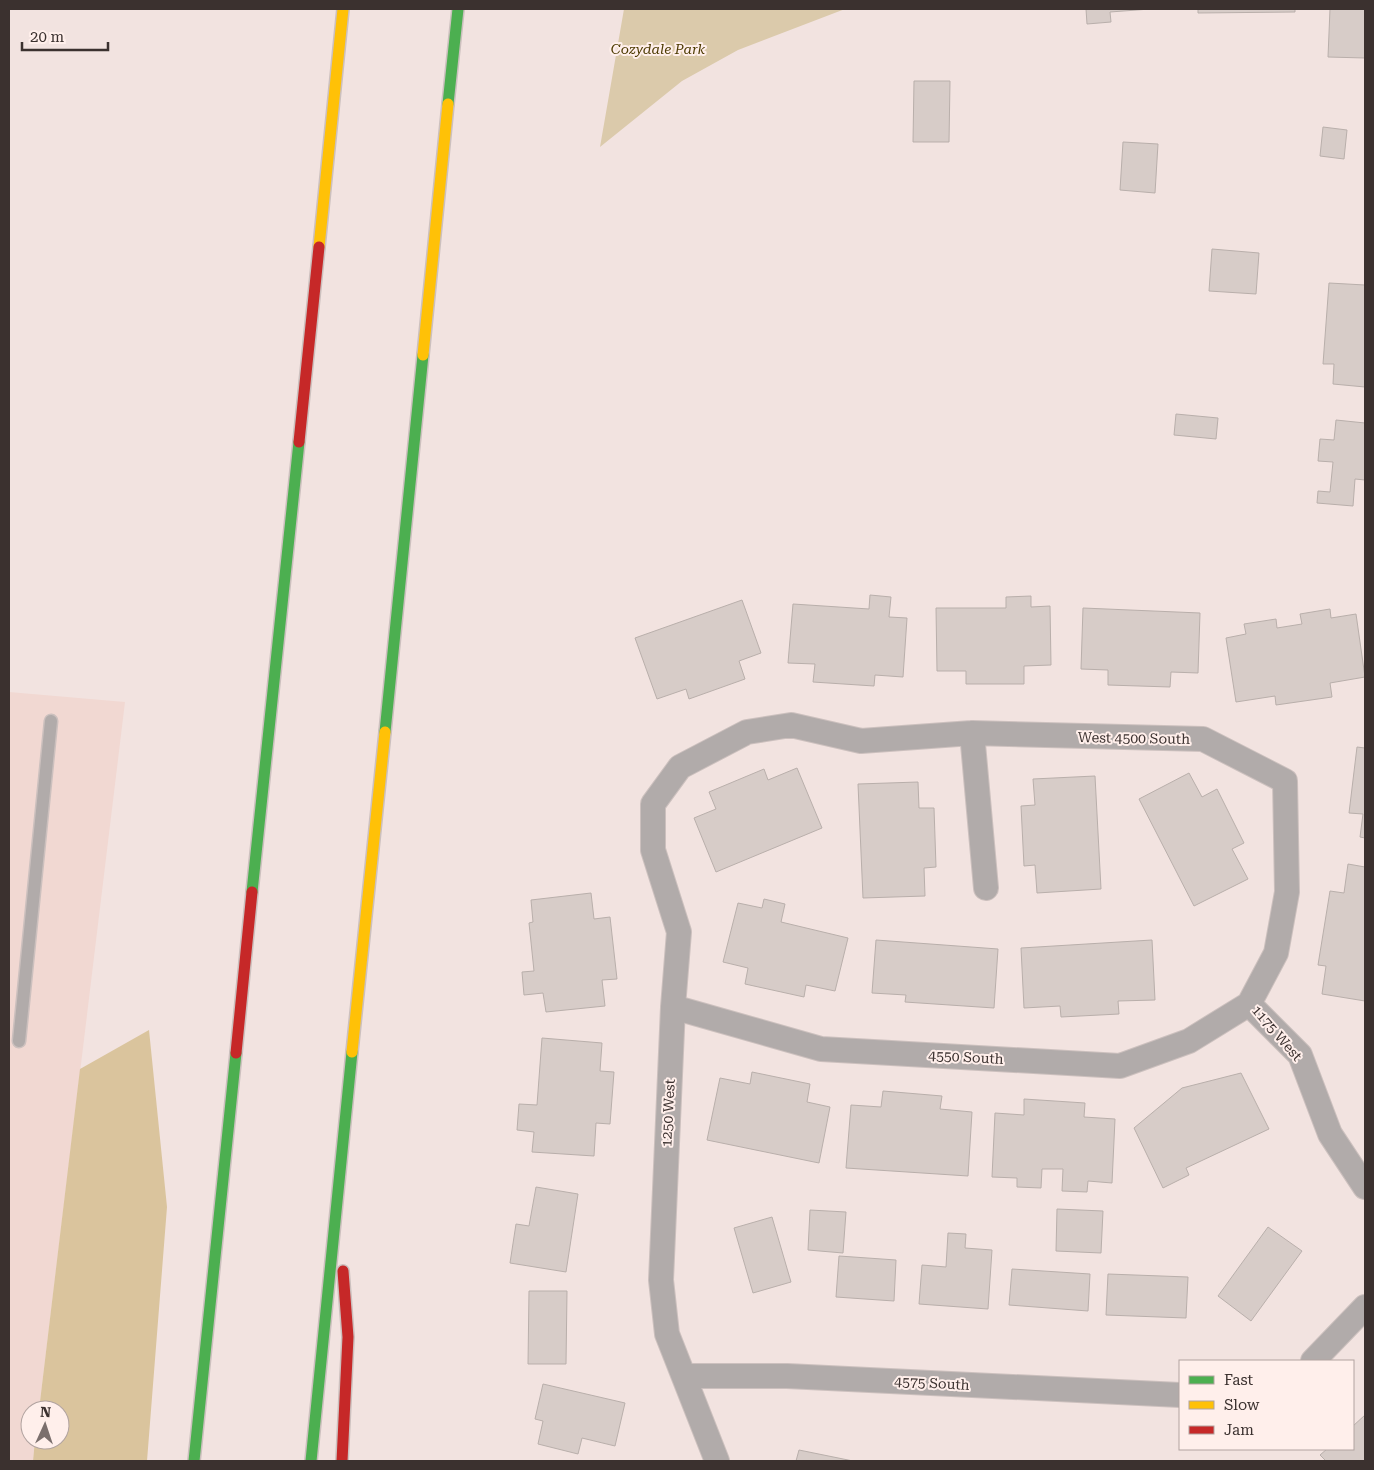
<svg xmlns="http://www.w3.org/2000/svg" width="1374" height="1470" viewBox="0 0 1374 1470" font-family="'Roboto Serif',serif">
  <rect width="100%" height="100%" fill="#f2e3e0"/>
  <path fill="#f1d8d2" d="M9,692L125,702L39,1410H30V1440H35L33,1461H9Z"/>
  <path fill="#dbcaab" d="M624,9H845L738,50L682,81L600,147Z"/>
  <path fill="#dac49d" d="M149,1030L167,1207L147,1461H33L35,1440H60V1410H39L80,1069Z"/>
  <path fill="#d7ccc8" stroke="#b9afab" d="M1086,9H1150L1110,12L1111,22L1087,24Z
    M1198,9H1295V12L1198,13Z
    M1330,9H1365V58L1328,57Z
    M914,81H950L949,142H913Z
    M1323,127L1347,130L1344,159L1320,156Z
    M1123,142L1158,144L1155,193L1120,190Z
    M1212,249L1259,253L1256,294L1209,291Z
    M1329,283L1365,285V387L1333,384L1334,364H1323Z
    M1176,414L1218,418L1216,439L1174,435Z
    M1336,420L1365,423V480L1355,479L1353,506L1317,503L1318,491L1330,492L1333,462L1318,461L1320,439L1334,440Z
    M870,595L891,597L889,617L907,618L903,677L875,675L874,686L813,682L815,664L788,663L793,604L869,609Z
    M1031,596V607L1050,606L1051,665L1024,666V684H966V671H937L936,608H1006V597Z
    M742,600L761,653L739,661L745,679L689,699L686,689L657,699L635,638Z
    M1083,608L1200,613L1198,673L1171,672L1170,687L1108,685V670L1081,669Z
    M1330,609L1331,618L1356,614L1365,677L1330,683L1332,697L1276,705L1275,696L1236,702L1226,638L1246,634L1244,624L1276,619L1277,628L1302,624L1300,614Z
    M1357,747L1365,748V838L1360,837L1363,814L1349,813Z
    M797,768L822,828L716,872L694,818L716,809L709,792L764,769L768,780Z
    M1189,773L1202,797L1217,789L1244,843L1232,849L1248,879L1194,906L1139,799Z
    M1095,776L1101,889L1037,893L1035,865L1024,866L1021,806L1035,805L1033,779Z
    M918,782L919,808H934L936,867L924,868L925,896L863,898L858,784Z
    M1348,864L1365,867V1001L1322,994L1326,966L1318,965L1330,891L1344,893Z
    M591,893L594,919L610,917L617,979L602,980L605,1006L546,1012L543,993L524,995L522,972L534,971L529,923L533,922L531,900Z
    M764,899L785,904L781,922L848,938L835,991L806,985L804,997L745,984L748,968L723,962L738,903L762,908Z
    M876,940L998,949L994,1008L905,1002L906,995L872,993Z
    M1152,940L1155,1000L1118,1001L1119,1014L1061,1017L1060,1006L1024,1008L1021,948Z
    M542,1038L602,1043L600,1071L614,1072L610,1124L596,1123L594,1156L532,1152L534,1132L517,1130L519,1104L537,1105Z
    M752,1072L810,1084L807,1102L830,1107L819,1163L707,1140L720,1078L750,1084Z
    M1241,1073L1269,1129L1186,1168L1189,1175L1163,1188L1134,1128L1182,1088Z
    M883,1091L942,1096L940,1109L972,1112L968,1176L846,1168L851,1105L881,1107Z
    M1024,1099L1085,1103L1084,1117L1115,1119L1112,1183L1088,1181L1087,1192L1062,1191L1063,1169H1042L1041,1188L1017,1187V1178L992,1177L995,1113L1024,1115Z
    M536,1187L578,1194L566,1272L510,1263L516,1224L529,1226Z
    M1057,1209L1103,1211L1101,1253L1056,1251Z
    M810,1210L846,1212L843,1253L808,1250Z
    M772,1217L791,1282L753,1293L734,1228Z
    M1268,1227L1302,1251L1251,1321L1218,1296Z
    M948,1233L966,1234L965,1248L992,1250L988,1309L919,1304L922,1265L946,1267Z
    M839,1256L896,1260L894,1301L836,1297Z
    M1012,1269L1090,1274L1088,1311L1009,1305Z
    M1108,1274L1188,1277L1186,1318L1106,1315Z
    M529,1291H567L566,1364H528Z
    M543,1384L625,1403L615,1446L582,1438L578,1454L538,1444L543,1421L535,1419Z
    M1365,1415V1461H1326L1320,1455L1327,1449H1353V1426Z
    M799,1450L853,1461H796Z"/>
  <g fill="none" stroke-linecap="round" stroke-linejoin="round">
    <defs>
      <path id="lane" d="M19,1041L51,721"/>
      <path id="street" d="M972,733L986,888
        M673,1007L821,1049L1120,1066L1189,1041L1249,1004
        M1313,1361L1365,1307
        M684,1376H787L1180,1395
        M717,1461L667,1334L661,1280L673,1007L679,932L653,850V804L680,767L747,732L791,725L861,741L972,733L1203,739L1285,781L1287,892L1276,953L1249,1004L1300,1055L1330,1134L1365,1187"/>
      <path id="fast" d="M448,104L458,9
        M385,732L423,355
        M252,892L299,442
        M194,1461L236,1053
        M311,1461L352,1052"/>
      <path id="slow" d="M319,247L343,9
        M423,355L448,104
        M352,1052L385,732"/>
      <path id="jam" d="M299,442L319,247
        M236,1053L252,892
        M342,1461L348,1337L343,1271"/>
    </defs>
    <use href="#lane" stroke="#ccc0be" stroke-width="15"/>
    <use href="#street" stroke="#ccc0be" stroke-width="26"/>
    <use href="#fast" stroke="#ccc0be" stroke-width="14"/>
    <use href="#slow" stroke="#ccc0be" stroke-width="14"/>
    <use href="#jam" stroke="#ccc0be" stroke-width="14"/>
    <use href="#lane" stroke="#b1abaa" stroke-width="12"/>
    <use href="#street" stroke="#b1abaa" stroke-width="24"/>
    <use href="#fast" stroke="#4caf50" stroke-width="11"/>
    <use href="#slow" stroke="#ffc107" stroke-width="11"/>
    <use href="#jam" stroke="#c62828" stroke-width="11"/>
  </g>
  <g text-anchor="middle" stroke-width="4" stroke-linejoin="round" paint-order="stroke">
    <g font-size="14" font-style="italic" fill="#4c3a00" stroke="#ffefeb">
      <text x="658" y="54">Cozydale Park</text>
    </g>
    <g font-size="14" fill="#3b312f" stroke="#ffefeb">
      <text transform="translate(1134 738) rotate(1)" y="5">West 4500 South</text>
      <text transform="translate(1277 1033) rotate(49)" y="5">1175 West</text>
      <text transform="translate(966 1057) rotate(3)" y="5">4550 South</text>
      <text transform="translate(668 1113) rotate(-87)" y="5">1250 West</text>
      <text transform="translate(932 1383) rotate(3)" y="5">4575 South</text>
    </g>
  </g>
  <rect width="1374" height="1470" fill="none" stroke="#3b312f" stroke-width="20"/>
  <rect x="1179" y="1360" width="175" height="90" fill="#ffefeb" stroke="#b1a3a0"/>
  <rect x="1189" y="1376" width="25" height="8" fill="#4caf50" stroke="#b1a3a0"/>
  <text x="1224" y="1385" font-size="15" fill="#3b312f">Fast</text>
  <rect x="1189" y="1401" width="25" height="8" fill="#ffc107" stroke="#b1a3a0"/>
  <text x="1224" y="1410" font-size="15" fill="#3b312f">Slow</text>
  <rect x="1189" y="1426" width="25" height="8" fill="#c62828" stroke="#b1a3a0"/>
  <text x="1224" y="1435" font-size="15" fill="#3b312f">Jam</text>
  <g transform="translate(45 1425) rotate(3)"><circle r="24" fill="#ffefeb" stroke="#b1a3a0"/>
  <path d="M0-4L9 19L0 12L-9 19Z" fill="#7b6f6d"/>
  <text y="-8" font-size="14" font-weight="bold" text-anchor="middle" fill="#3b312f">N</text>
  </g>
  <path d="M22 42v8h86v-8" fill="none" stroke="#3b312f" stroke-width="2.5"/>
  <text x="30" y="42" font-size="15" fill="#3b312f" stroke="#ffefeb" stroke-width="4" paint-order="stroke">20 m</text>
</svg>
